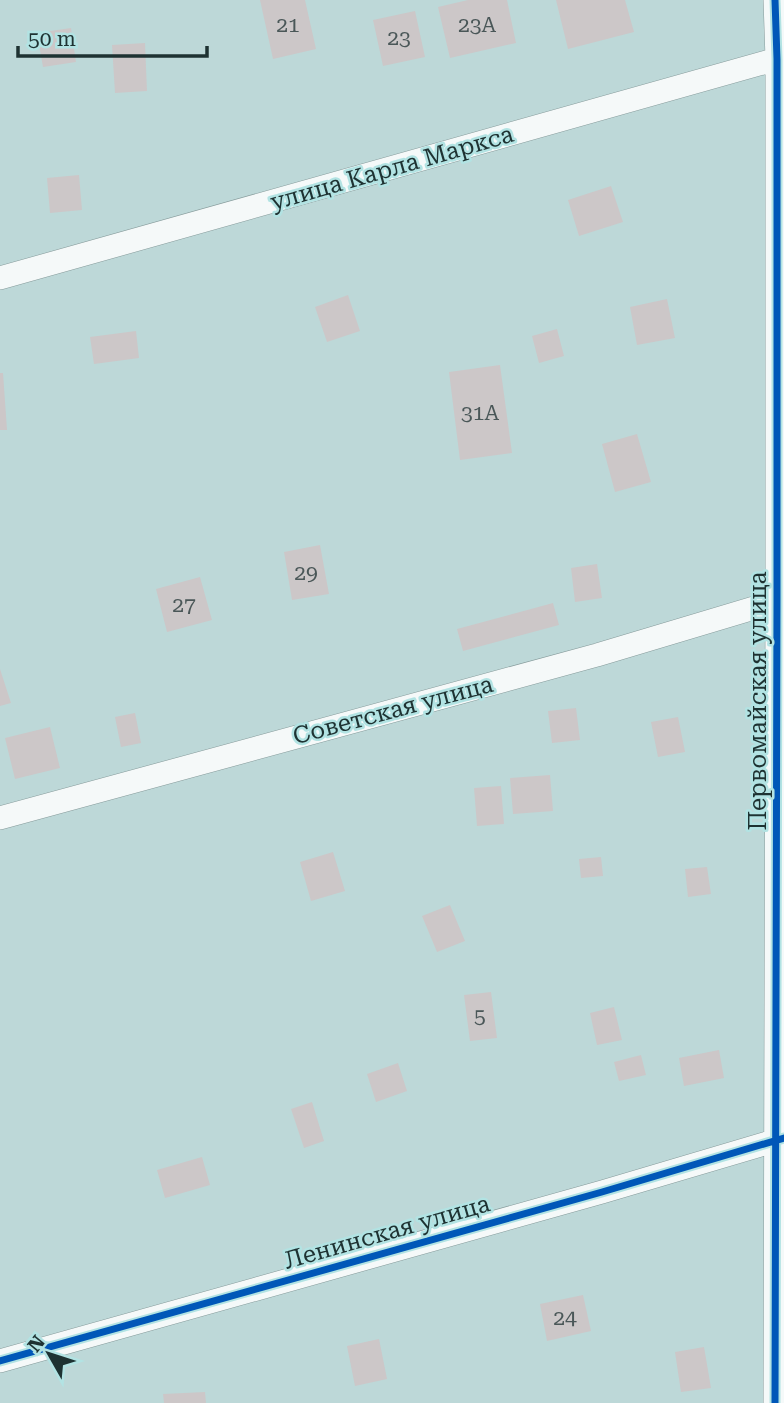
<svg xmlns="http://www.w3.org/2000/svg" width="784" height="1403" viewBox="0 0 784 1403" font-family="'Roboto Serif',serif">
  <rect width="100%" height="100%" fill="#bdd8d8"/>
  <path fill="#ccc7c8" d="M260,0H305L316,49L273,59Z
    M468,0H507L516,43L450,58L438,7Z
    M556,0H625L634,32L568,49Z
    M415,11L425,57L383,66L373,20Z
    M71,28L76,62L43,67L37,33Z
    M145,43L147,91L115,93L112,45Z
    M79,175L82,210L50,213L47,178Z
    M611,186L623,222L579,236L568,200Z
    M348,295L360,331L327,342L315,307Z
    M667,299L675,338L637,345L630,307Z
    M557,329L564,356L539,363L532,336Z
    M136,331L139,358L94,364L90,337Z
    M500,365L512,453L460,460L449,372Z
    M0,373H3L7,430H0Z
    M637,434L651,482L615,492L602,444Z
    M320,545L329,594L292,600L284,552Z
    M597,564L602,598L575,602L571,568Z
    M200,577L212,620L167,632L156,589Z
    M553,603L559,625L463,651L457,629Z
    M0,669L11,703L0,706Z
    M576,708L580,740L552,743L548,711Z
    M135,713L141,743L121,747L115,717Z
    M678,717L685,752L658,757L651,722Z
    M50,727L60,768L15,779L5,738Z
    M550,775L553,811L513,814L510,778Z
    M501,786L504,824L477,826L474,788Z
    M333,852L345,891L311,901L300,862Z
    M601,857L603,876L581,878L579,859Z
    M707,867L711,894L688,897L685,869Z
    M450,905L465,941L437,952L422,916Z
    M491,992L497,1038L470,1041L464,995Z
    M614,1007L622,1040L597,1045L590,1013Z
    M719,1050L724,1078L684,1086L679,1058Z
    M641,1055L646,1075L619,1081L614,1062Z
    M398,1063L407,1091L376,1102L367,1074Z
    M312,1102L324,1141L304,1148L291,1109Z
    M202,1157L210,1185L165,1198L157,1170Z
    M583,1295L591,1331L547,1341L540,1304Z
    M379,1339L387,1379L355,1386L347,1346Z
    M704,1347L711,1388L681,1392L675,1352Z
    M205,1392L206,1403H164L163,1394Z"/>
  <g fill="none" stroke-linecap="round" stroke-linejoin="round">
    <defs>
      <path id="minor" d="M0,278L784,57
        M0,818L597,655L784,599
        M0,1361L602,1192L784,1138
        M775,1403L777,601V59L775,0"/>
    </defs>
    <use href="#minor" stroke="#859a9a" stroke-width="24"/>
    <use href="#minor" stroke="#f5f9f9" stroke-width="23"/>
    <defs>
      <path id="cycleway" d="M0,1361L602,1192L784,1138
        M775,1403L777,601V59L775,0"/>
    </defs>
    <use href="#cycleway" stroke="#b2e3e3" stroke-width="11"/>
    <use href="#cycleway" stroke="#0057b8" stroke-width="7"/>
  </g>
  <g text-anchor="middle" stroke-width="5" stroke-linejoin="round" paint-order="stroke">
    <g font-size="21" fill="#4a5758">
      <text x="288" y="32">21</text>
      <text x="477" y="32">23А</text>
      <text x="399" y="45">23</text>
      <text x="480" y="420">31А</text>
      <text x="306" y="580">29</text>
      <text x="184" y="612">27</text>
      <text x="480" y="1023">5</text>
      <text x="565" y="1325">24</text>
    </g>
    <g font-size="24" fill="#1e3232" stroke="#b2e3e3">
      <text transform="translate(392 168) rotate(-16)" y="8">улица Карла Маркса</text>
      <text transform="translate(758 701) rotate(-90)" y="8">Первомайская улица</text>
      <text transform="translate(393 710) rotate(-15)" y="8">Советская улица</text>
      <text transform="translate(387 1232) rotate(-16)" y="8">Ленинская улица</text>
    </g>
  </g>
  <g transform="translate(49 1354) rotate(309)" stroke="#b2e3e3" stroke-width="5" paint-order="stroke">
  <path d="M0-5L12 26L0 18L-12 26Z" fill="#1e3232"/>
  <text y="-10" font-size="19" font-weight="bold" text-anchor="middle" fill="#1e3232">N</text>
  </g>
  <path d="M18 46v10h189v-10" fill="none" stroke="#1e3232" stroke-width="3.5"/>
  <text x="28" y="46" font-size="21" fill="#1e3232" stroke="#b2e3e3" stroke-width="5" paint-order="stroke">50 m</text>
</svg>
